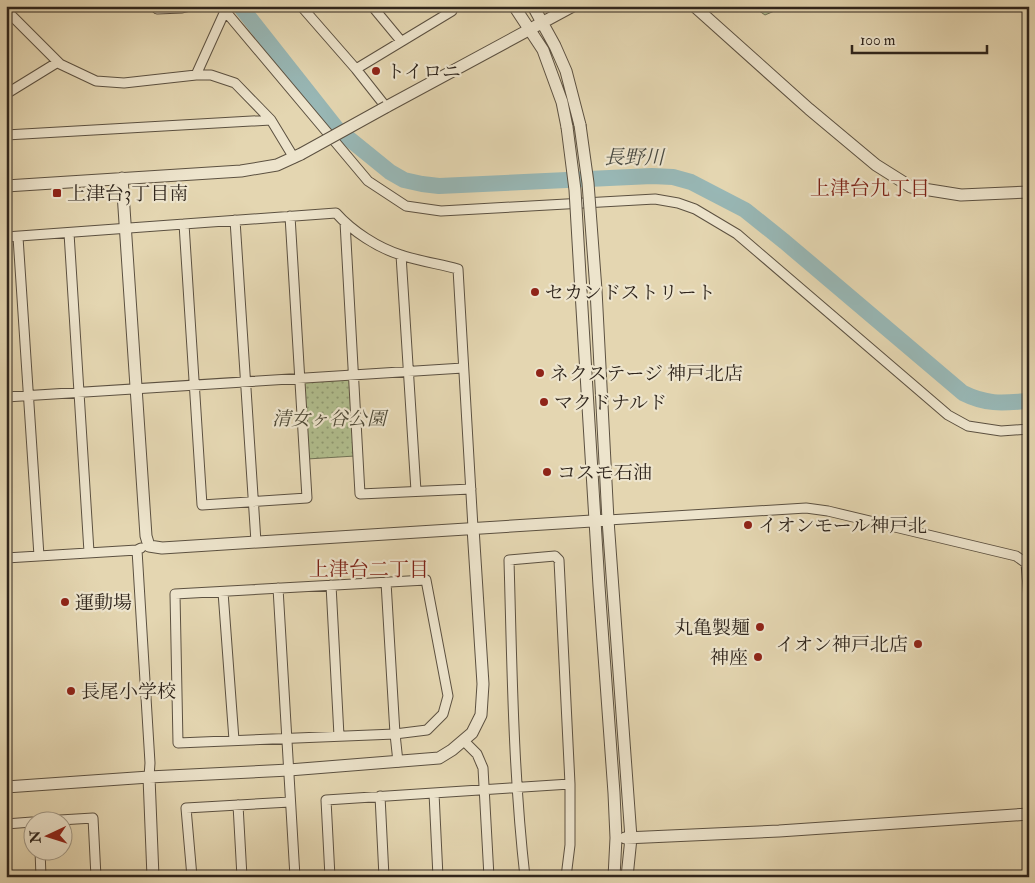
<svg xmlns="http://www.w3.org/2000/svg" width="1035" height="883" viewBox="0 0 1035 883" font-family="'IM FELL Double Pica','Noto Serif JP',serif">
  <defs>
    <pattern id="forest-crowns" width="20" height="18" patternUnits="userSpaceOnUse" patternTransform="scale(1.25)"><rect width="20" height="18" fill="#b1be8e"/><path d="M2 6a3 3 0 1 1 6 0M12 15a3 3 0 1 1 6 0" fill="none" stroke="#909a73"/></pattern>
    <pattern id="park-dots" width="8" height="8" patternUnits="userSpaceOnUse" patternTransform="scale(1.25)"><rect width="8" height="8" fill="#b1be8e"/><path d="M2 2h.1M6 6h.1" fill="none" stroke="#909a73" stroke-width="1.8" stroke-linecap="round"/></pattern>
  </defs>
  <rect width="100%" height="100%" fill="#e4d6b1"/>
  <filter id="stains"><feTurbulence type="fractalNoise" baseFrequency=".004" numOctaves="4"/><feColorMatrix values="0 0 0 0 .2 0 0 0 0 .09 0 0 0 0 .02 0 0 0 .5 -.17"/></filter>
  <radialGradient id="worn" r=".72"><stop offset=".6" stop-color="#630" stop-opacity="0"/><stop offset="1" stop-color="#630" stop-opacity=".3"/></radialGradient>
  <path fill="url(#forest-crowns)" stroke="#707255" d="M752,6H786L765,15Z"/>
  <path fill="url(#park-dots)" stroke="#707255" d="M351,377L355,456L307,459L303,379Z"/>
  <g fill="none" stroke-linecap="round" stroke-linejoin="round">
    <path stroke="#98b7b5" stroke-width="16" d="M240,6L337,129L390,172L404,180L422,184L439,186L652,176L673,177L691,182L745,210L785,242L963,393C987,405 1003,403 1029,401"/>
    <defs>
      <path id="minor" d="M155,6L157,9L182,8L190,6
        M221,6L368,181L406,206L441,211L655,199L678,203L695,209L737,234L948,415L968,426L1001,431L1029,429
        M301,6L356,69L452,11L448,6
        M372,6L401,41
        M6,10L60,64L96,81L124,83L196,75H211L235,83L271,120L294,158
        M356,69L386,107
        M196,75L225,11
        M6,94L58,62
        M6,135L271,120
        M235,220L256,542
        M345,222L360,494L471,489
        M184,224L202,505L307,498L290,216
        M69,233L89,552
        M6,237L336,213C352,231 378,248 401,255C419,261 439,264 458,269L473,528
        M18,237L39,556
        M401,255L416,491
        M6,397L463,368
        M608,520L806,508L828,511L1016,556L1026,563L1029,599
        M137,550L150,763L149,777
        M6,558L137,550L141,548
        M426,580L448,696L443,714L427,730L395,734L178,743L175,594Z
        M386,582L395,734L398,762
        M331,585L339,736
        M278,588L295,877
        M223,592L234,740
        M464,741L477,754L483,768L489,877
        M434,793L438,877
        M380,796L384,877
        M238,805L242,877
        M60,820L93,818L96,877
        M6,824L32,822
        M40,850L41,877
        M192,877L186,808L290,802
        M330,877L326,800L570,784
        M525,877C513,772 512,665 509,560L555,556L559,560L570,784V845L566,877"/>
      <path id="tertiary" d="M514,6L543,50L562,102L567,127
        M533,6L555,46L566,71L580,125
        M694,6L809,109L876,165L911,187L961,195L1029,192
        M386,107L573,6
        M122,178L146,536L149,546L162,548L608,520
        M6,186L241,171L277,165L301,154
        M596,290L608,520L631,838L627,877
        M581,292L599,586L614,793L616,838L614,877
        M149,777L289,770L439,758L452,750L472,733L481,715L483,684L473,528
        M6,787L149,777L153,877
        M625,838L779,831L1029,814"/>
    </defs>
    <use href="#minor" stroke="#5c5141" stroke-width="11"/>
    <use href="#tertiary" stroke="#5c5141" stroke-width="13"/>
    <use href="#minor" stroke="#ede4cc" stroke-width="9"/>
    <use href="#tertiary" stroke="#ede4cc" stroke-width="11"/>
    <defs>
      <path id="tertiary-bridge" d="M580,125L588,183L596,290
        M567,127L575,190L581,292
        M301,154L386,107"/>
    </defs>
    <use href="#tertiary-bridge" stroke="#5c5141" stroke-width="13" stroke-linecap="butt"/>
    <use href="#tertiary-bridge" stroke="#ede4cc" stroke-width="11"/>
  </g>
  <g fill="#8f2418" stroke="#ede4cc" stroke-width="2">
    <circle cx="376" cy="71" r="5"/>
    <rect x="52" y="188" width="10" height="10" rx="2.5"/>
    <circle cx="535" cy="292" r="5"/>
    <circle cx="540" cy="373" r="5"/>
    <circle cx="544" cy="402" r="5"/>
    <circle cx="547" cy="472" r="5"/>
    <circle cx="748" cy="525" r="5"/>
    <circle cx="65" cy="602" r="5"/>
    <circle cx="760" cy="627" r="5"/>
    <circle cx="918" cy="644" r="5"/>
    <circle cx="758" cy="657" r="5"/>
    <circle cx="71" cy="691" r="5"/>
  </g>
  <g text-anchor="middle" stroke-width="4.5" stroke-linejoin="round" paint-order="stroke">
    <g font-size="19" fill="#2f251c" stroke="#ede4cc" text-anchor="start">
      <text x="386" y="78">トイロニ</text>
      <text x="67" y="200">上津台3丁目南</text>
      <text x="545" y="299">セカンドストリート</text>
      <text x="550" y="380">ネクステージ 神戸北店</text>
      <text x="554" y="409">マクドナルド</text>
      <text x="557" y="479">コスモ石油</text>
      <text x="758" y="532">イオンモール神戸北</text>
      <text x="75" y="609">運動場</text>
      <text x="750" y="634" text-anchor="end">丸亀製麺</text>
      <text x="908" y="651" text-anchor="end">イオン神戸北店</text>
      <text x="748" y="664" text-anchor="end">神座</text>
      <text x="81" y="698">長尾小学校</text>
    </g>
    <g font-size="19" font-style="italic" fill="#504b38" stroke="#ede4cc">
      <text x="329" y="425">清女ヶ谷公園</text>
    </g>
    <g font-size="20" font-style="italic" fill="#494a42" stroke="#ede4cc">
      <text x="634" y="164">長野川</text>
    </g>
    <g font-size="20" fill="#7a1f14" stroke="#ede4cc">
      <text x="870" y="195">上津台九丁目</text>
      <text x="369" y="576">上津台二丁目</text>
    </g>
  </g>
  <rect width="1035" height="883" fill="none" stroke="#e4d6b1" stroke-width="25"/>
  <rect x="8" y="8" width="1020" height="868" fill="none" stroke="#2f251c" stroke-width="2.5"/>
  <rect x="12" y="12" width="1010" height="858" fill="none" stroke="#2f251c"/>
  <g transform="translate(48 836) rotate(266)"><circle r="24" fill="#ede4cc" stroke="#a19886"/>
  <path d="M0-4L9 19L0 12L-9 19Z" fill="#8f2418"/>
  <text y="-8" font-size="14" font-weight="bold" text-anchor="middle" fill="#2f251c">N</text>
  </g>
  <path d="M852 45v8h135v-8" fill="none" stroke="#2f251c" stroke-width="2.5"/>
  <text x="860" y="45" font-size="15" fill="#2f251c" stroke="#ede4cc" stroke-width="4" paint-order="stroke">100 m</text>
  <rect width="100%" height="100%" filter="url(#stains)"/>
  <rect width="100%" height="100%" fill="url(#worn)"/>
</svg>
